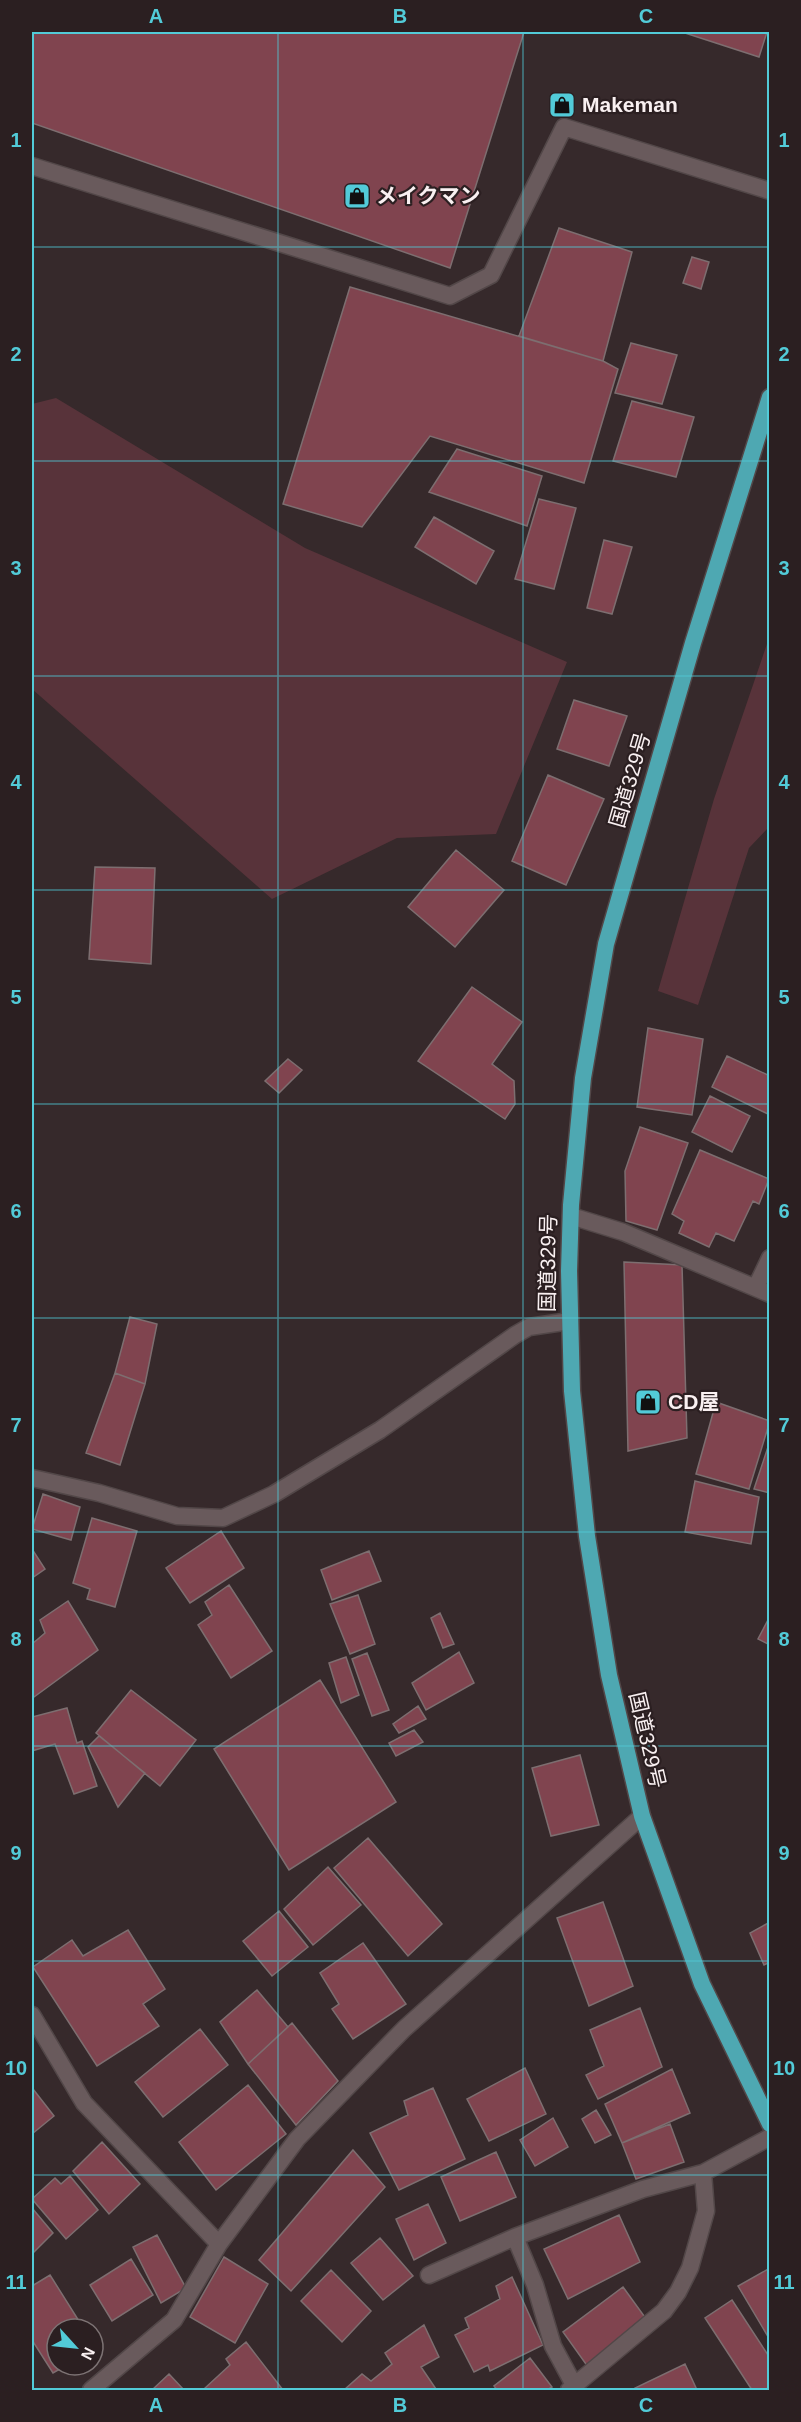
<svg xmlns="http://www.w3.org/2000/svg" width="801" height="2422" viewBox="0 0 801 2422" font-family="Helvetica,'Noto Sans JP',sans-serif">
  <rect width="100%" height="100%" fill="#36292b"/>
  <path fill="#58333a" d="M56,398L305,548L567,662L496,834L397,838L272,899L32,689V404Z
    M769,638V827L749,848L698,1005L658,991L714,799Z"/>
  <path fill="#80444f" stroke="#7d6e70" stroke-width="1.5" d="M32,32H524L450,268L32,123Z
    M682,32H767L759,57Z
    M559,228L632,252L603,361L519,336Z
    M692,257L709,262L701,289L683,283Z
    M350,287L603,361L618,369L584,483L430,436L362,527L283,504Z
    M631,343L677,355L662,404L615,393Z
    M632,401L694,417L676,477L613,461Z
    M457,449L542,476L527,526L429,492Z
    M539,499L576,508L554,589L515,579Z
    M434,517L494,551L476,584L415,547Z
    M604,540L632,547L612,614L587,608Z
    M574,700L627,716L609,766L557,749Z
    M548,775L604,799L566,885L512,861Z
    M456,850L504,890L455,947L408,907Z
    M95,867L155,868L151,964L89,959Z
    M472,987L522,1022L492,1064L514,1081L515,1104L505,1119L418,1061Z
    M648,1028L703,1039L692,1115L637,1107Z
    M727,1056L770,1076L768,1114L712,1087Z
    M288,1059L302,1070L279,1093L265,1081Z
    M710,1096L750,1116L732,1152L692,1132Z
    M640,1127L688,1143L657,1230L626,1221L625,1171Z
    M700,1150L769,1179L759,1204L753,1201L734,1241L716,1233L709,1247L679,1233L684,1221L672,1214Z
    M624,1262L682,1265L687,1438L628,1451Z
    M130,1317L157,1324L145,1384L115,1373Z
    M115,1373L145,1384L120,1465L86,1453Z
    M716,1402L770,1421L749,1489L696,1474Z
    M770,1441V1493L754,1489Z
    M695,1481L759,1497L751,1544L685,1532Z
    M43,1494L80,1507L71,1540L32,1529Z
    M92,1518L137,1531L115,1607L87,1599L90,1589L73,1583Z
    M221,1531L244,1568L190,1603L166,1568Z
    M32,1549L45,1569L32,1578Z
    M369,1551L381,1581L332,1600L321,1570Z
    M229,1585L272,1651L231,1678L198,1625L212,1615L205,1602Z
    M358,1595L375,1644L350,1654L330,1604Z
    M68,1601L98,1650L34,1697L32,1694V1644L45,1633L40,1620Z
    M440,1613L454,1644L443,1648L431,1618Z
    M770,1616V1645L758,1639Z
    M459,1652L474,1683L426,1710L412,1683Z
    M367,1653L389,1710L372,1716L352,1659Z
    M346,1657L359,1695L341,1703L329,1663Z
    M320,1680L396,1802L289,1870L214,1749Z
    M131,1690L196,1740L160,1786L96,1733Z
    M418,1706L426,1719L399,1733L393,1724Z
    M67,1708L77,1743L82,1741L97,1786L74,1794L55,1744L32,1751V1717Z
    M414,1730L423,1742L396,1756L389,1743Z
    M99,1736L145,1773L118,1807L88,1747Z
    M580,1755L599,1825L551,1836L532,1768Z
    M368,1838L442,1924L408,1956L334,1868Z
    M328,1867L361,1905L313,1945L284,1909Z
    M603,1902L633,1986L589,2006L557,1918Z
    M279,1911L308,1947L272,1976L243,1941Z
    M770,1922V1962L764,1965L750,1933Z
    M128,1930L165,1989L143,2004L159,2026L97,2066L33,1967L72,1940L83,1956Z
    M363,1943L406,2004L353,2039L332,2009L339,2004L320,1973Z
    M257,1990L288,2027L248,2064L220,2022Z
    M640,2008L662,2067L598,2099L586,2075L604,2066L590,2030Z
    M292,2023L338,2081L296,2125L248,2064Z
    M200,2029L228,2065L163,2117L135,2082Z
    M525,2068L546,2114L489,2141L467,2099Z
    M672,2069L690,2113L622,2143L605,2104Z
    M248,2085L286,2134L216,2190L179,2142Z
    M433,2088L465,2159L399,2190L370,2133L408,2115L404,2101Z
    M33,2089L54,2116L32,2134V2090Z
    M596,2110L611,2135L595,2143L582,2119Z
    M553,2118L568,2147L535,2166L520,2140Z
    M670,2124L684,2162L636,2179L622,2143Z
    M102,2142L140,2184L109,2214L73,2171Z
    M353,2150L385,2187L291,2291L259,2260Z
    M496,2152L516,2197L460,2221L441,2177Z
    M70,2176L98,2210L66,2239L32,2199L55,2178L61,2184Z
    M428,2204L446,2243L414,2260L396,2219Z
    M32,2208L53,2233L32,2254Z
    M619,2215L640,2262L568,2299L544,2249Z
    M157,2235L186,2288L161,2303L133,2247Z
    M380,2238L413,2276L383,2300L351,2263Z
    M224,2257L268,2284L235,2343L190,2317Z
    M131,2259L153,2295L112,2321L90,2285Z
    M770,2268V2340L738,2286Z
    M331,2270L371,2311L342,2342L301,2301Z
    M50,2275L84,2329H57V2365H67L53,2373L32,2340V2286Z
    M512,2277L543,2345L490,2371L488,2365L474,2372L455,2335L469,2328L465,2318L500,2299L496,2286Z
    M623,2287L647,2320L588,2367L563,2332Z
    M732,2300L770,2358V2387L764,2390H752L705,2318Z
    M424,2325L439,2357L421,2367L436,2389L344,2390L362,2374L371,2381L392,2364L385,2353Z
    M246,2342L283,2390H205L204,2389L230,2365L226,2359Z
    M530,2358L552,2387L547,2390H497L494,2386Z
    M685,2364L697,2390H636L635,2388Z
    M169,2374L184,2390H152Z"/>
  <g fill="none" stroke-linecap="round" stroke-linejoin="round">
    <defs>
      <path id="service" d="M32,166L450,296L491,275L564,127L770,191"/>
      <path id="minor" d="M571,1216L623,1232L770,1294
        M756,1287L770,1258
        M32,1478L99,1493L177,1516L223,1518L274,1494L380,1430L515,1335L529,1327L570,1321
        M32,2015L84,2103L219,2244
        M515,2237L535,2285L553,2346L574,2385
        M429,2275L515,2237L643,2189L703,2173L770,2137
        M91,2390L174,2320L219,2244L297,2139L404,2029L642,1816
        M569,2390L664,2311L678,2292L690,2268L706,2211L703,2173"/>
      <path id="trunk" d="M770,397L693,643L606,944L583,1078L571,1205L569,1271L572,1391L587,1536L609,1675L642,1816L702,1984L770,2124"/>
    </defs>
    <use href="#service" stroke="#524748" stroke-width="19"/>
    <use href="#minor" stroke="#524748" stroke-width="19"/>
    <use href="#trunk" stroke="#524748" stroke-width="19"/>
    <use href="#service" stroke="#695a5c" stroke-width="16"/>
    <use href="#minor" stroke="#695a5c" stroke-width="16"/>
    <use href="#trunk" stroke="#4ea8b2" stroke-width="16"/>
  </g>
  <path fill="none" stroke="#52cbd8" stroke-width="1.5" stroke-opacity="0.55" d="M278,32V2390M523,32V2390M32,247H770M32,461H770M32,676H770M32,890H770M32,1104H770M32,1318H770M32,1532H770M32,1746H770M32,1961H770M32,2175H770"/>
  <defs>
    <symbol id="shop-square" viewBox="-11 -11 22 22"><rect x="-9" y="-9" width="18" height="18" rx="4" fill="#52cbd8" stroke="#2b1f21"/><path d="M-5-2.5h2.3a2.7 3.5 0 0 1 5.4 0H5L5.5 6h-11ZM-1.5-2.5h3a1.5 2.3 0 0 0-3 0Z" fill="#111"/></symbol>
  </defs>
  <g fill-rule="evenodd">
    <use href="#shop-square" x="547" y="90" width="30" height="30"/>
    <use href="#shop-square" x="342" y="181" width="30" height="30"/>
    <use href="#shop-square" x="633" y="1387" width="30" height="30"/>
  </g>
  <g text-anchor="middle" stroke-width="4.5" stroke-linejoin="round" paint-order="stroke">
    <g font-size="21" font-weight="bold" fill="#f9f0f1" stroke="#2b1f21" text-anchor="start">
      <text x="582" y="112">Makeman</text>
      <text x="376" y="203">メイクマン</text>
      <text x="668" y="1409">CD屋</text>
    </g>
    <g font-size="21" fill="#f9f0f1" stroke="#2b1f21">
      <text transform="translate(630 780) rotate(-74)" y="7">国道329号</text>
      <text transform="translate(548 1263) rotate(-89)" y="7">国道329号</text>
      <text transform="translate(647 1740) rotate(77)" y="7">国道329号</text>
    </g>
  </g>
  <rect width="801" height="2422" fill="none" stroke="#2b1f21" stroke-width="66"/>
  <g transform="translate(75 2347) rotate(117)"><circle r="28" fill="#2b1f21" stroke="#7d7374" stroke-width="1.5"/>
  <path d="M0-4.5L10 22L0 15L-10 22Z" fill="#52cbd8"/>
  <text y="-9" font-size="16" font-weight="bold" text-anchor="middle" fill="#f9f0f1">N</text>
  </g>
  <rect x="33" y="33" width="735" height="2356" fill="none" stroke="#52cbd8" stroke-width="2"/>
  <g font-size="20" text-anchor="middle" font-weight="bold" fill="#52cbd8">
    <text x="156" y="23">A</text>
    <text x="400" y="23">B</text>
    <text x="646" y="23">C</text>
    <text x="16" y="147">1</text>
    <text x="784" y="147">1</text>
    <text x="16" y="361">2</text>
    <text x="784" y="361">2</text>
    <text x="16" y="575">3</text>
    <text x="784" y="575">3</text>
    <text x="16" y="789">4</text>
    <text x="784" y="789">4</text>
    <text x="16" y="1004">5</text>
    <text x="784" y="1004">5</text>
    <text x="16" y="1218">6</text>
    <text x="784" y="1218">6</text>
    <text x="16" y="1432">7</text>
    <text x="784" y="1432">7</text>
    <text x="16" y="1646">8</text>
    <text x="784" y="1646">8</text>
    <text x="16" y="1860">9</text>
    <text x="784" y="1860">9</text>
    <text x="16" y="2075">10</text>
    <text x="784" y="2075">10</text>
    <text x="16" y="2289">11</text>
    <text x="784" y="2289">11</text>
    <text x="156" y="2412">A</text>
    <text x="400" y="2412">B</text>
    <text x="646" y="2412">C</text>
  </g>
</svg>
